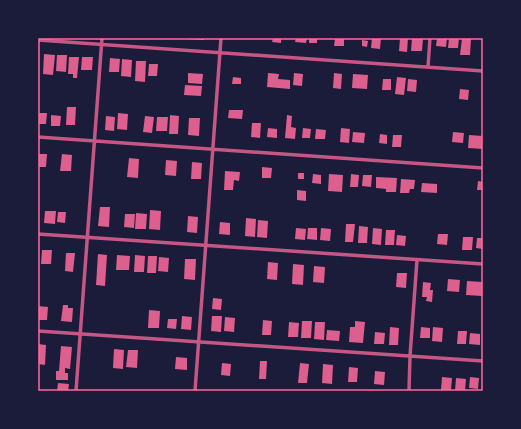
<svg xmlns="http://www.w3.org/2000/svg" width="521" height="429" viewBox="0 0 521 429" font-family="'Archivo Narrow',sans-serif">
  <rect width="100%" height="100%" fill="#1b1b3a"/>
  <path fill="#dd5f8e" d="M187,38H204V40L187,39Z
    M273,38H281V43L272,42Z
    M296,38H307L306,43L295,42Z
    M309,38H317V43H309Z
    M335,38H344V46H334Z
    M372,38H381L380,49L371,48Z
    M400,38H408L407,52L399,51Z
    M412,38H423L422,51H411Z
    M437,38H447L446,47L436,46Z
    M449,38H459L458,48H448Z
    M462,38L471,39L470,55H460Z
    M362,40L368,41L367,47L362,46Z
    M44,54L55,55L53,75L43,74Z
    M57,55H67L66,72L56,71Z
    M69,57H79L77,78H73V74H68Z
    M82,57H93L92,70H81Z
    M110,58L120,59L119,72H109Z
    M122,59L132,60L131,77L121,76Z
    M136,61H146L145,82L135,81Z
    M149,64H158L157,76H148Z
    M188,73L203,74L202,84L188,83Z
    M268,73L279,74L278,79L290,80V89L267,87Z
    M294,73L303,74L302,86L293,85Z
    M334,73L342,74L341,89L333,88Z
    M353,74L368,75L367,89L352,88Z
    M233,77L241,78V84H232Z
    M397,77L406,78L404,95L395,94Z
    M383,79H391V90H382Z
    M408,79L417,80L416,92L407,91Z
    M185,85L202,86L201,96L184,95Z
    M460,89L469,90L468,100L459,99Z
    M67,107H76L75,125H66Z
    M229,110H243L242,119L228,118Z
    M38,113H47L46,124H38Z
    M118,113L128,114L127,130L117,129Z
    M51,115L61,116L60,126H51Z
    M170,115L179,116L178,134H169Z
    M287,115L292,116L291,127L296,128L295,139L285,138Z
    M106,116L115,117L114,131L105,130Z
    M145,116L154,117L152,133L143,132Z
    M157,117H168L167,131H156Z
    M189,118H200L199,136L188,135Z
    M252,123H261L260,138L251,137Z
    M268,128L277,129V138L267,137Z
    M303,128L311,129L310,138H302Z
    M341,128L350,129L349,143L340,142Z
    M316,129L326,130L325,139H315Z
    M353,132L365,133L364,143L352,142Z
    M453,132L464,133L463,143L452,142Z
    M380,134L387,135V144L379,143Z
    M393,135H402L401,147H392Z
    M469,135L483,136V149L468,148Z
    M38,154H47L46,167H38Z
    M62,154L72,155L71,171H60Z
    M129,158L139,159L138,178L127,177Z
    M166,160L177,161L176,176L165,175Z
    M192,162L202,163L201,179H191Z
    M262,167L272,168L271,178H262Z
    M225,171L240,172L239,181L234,180L233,190H224Z
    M298,173H304V179H298Z
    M313,174L321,175V184L312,183Z
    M329,174L343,175L342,192L328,191Z
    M351,174L359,175L358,187H350Z
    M363,175H372L371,187L362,186Z
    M376,177L397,178L396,192H386V189L376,188Z
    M401,179L415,180L414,189H410L409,193H400Z
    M478,181L483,182V190H477Z
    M422,183L437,184V193L421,192Z
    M297,190L306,191V201L297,200Z
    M100,207H110L109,227L98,226Z
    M150,210L161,211L160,230L149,229Z
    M45,211H56L55,224L44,223Z
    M58,212H66L65,223L57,222Z
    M136,213L147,214L146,229H135Z
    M125,214H135L134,228L124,227Z
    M188,216L198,217L197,233L187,232Z
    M246,218L256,219L255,237L245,236Z
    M258,220L268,221L267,238L257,237Z
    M220,222L230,223V235L219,234Z
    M346,224H355L353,242H345Z
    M359,226L368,227L367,243H358Z
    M296,228L306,229L305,240L295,239Z
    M308,228H317V240L307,239Z
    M321,228L331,229L330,241L320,240Z
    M373,228L382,229L381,245L372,244Z
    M386,230H395L394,245H385Z
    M438,234H448L447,245L437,244Z
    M397,235L406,236L405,246L396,245Z
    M463,237H473L472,250H462Z
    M477,238H483V249L476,248Z
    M42,250H52L51,264H41Z
    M66,253H75L73,272L65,271Z
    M98,254L107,255L105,286L96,285Z
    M117,255L130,256L129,270H116Z
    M135,255L145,256L144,272H134Z
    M148,256H157L156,273H147Z
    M159,257L169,258L168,272L158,271Z
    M185,259H196L195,280L184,279Z
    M268,262L278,263L277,280L267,279Z
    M293,264L304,265L303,285L292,284Z
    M314,266L325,267L324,283L313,282Z
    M397,273H407L406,288L396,287Z
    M448,279L460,280L459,292L447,291Z
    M467,281L483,282L482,296L466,295Z
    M423,282L431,283L430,290H433L432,302L426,301L427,297H422Z
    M213,298L222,299L221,310L212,309Z
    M63,305H68V308H73L72,322L61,321Z
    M38,306L48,307L47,320H38Z
    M149,310L160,311L159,328H148Z
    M182,316L192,317L191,330L181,329Z
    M212,316H222L221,332L211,331Z
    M225,317L235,318L234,332L224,331Z
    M168,319H177L176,329L167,328Z
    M263,320L272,321L271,335H262Z
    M302,321H312L311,338H301Z
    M355,321L365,322L363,343L349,342L350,327H355Z
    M289,322L299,323L298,337H288Z
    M315,322H325L324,340L314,339Z
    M390,327L399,328L398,345H389Z
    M421,327L430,328V338H420Z
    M433,327L443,328L442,342L432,341Z
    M327,330L340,331L339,341L326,340Z
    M458,331H467L466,344H457Z
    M375,332L385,333L384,344H374Z
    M470,333L480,334V345L469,344Z
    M38,344L46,345L45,365L38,364Z
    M61,346L72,347L70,369L65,368V373H68V380H56V371H59Z
    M114,349L124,350L123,369L113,368Z
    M128,350H138L137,368L126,367Z
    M176,357L187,358V370L175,369Z
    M260,361H267L266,379H259Z
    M222,363L231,364L230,376L221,375Z
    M300,363L309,364L307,383H298Z
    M323,364L333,365L332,384L322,383Z
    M349,367L358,368L357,382H348Z
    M375,371L385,372L384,385L374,384Z
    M442,377L452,378L451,390H441Z
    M470,377L479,378L478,389L469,388Z
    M456,378L466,379L465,391H455Z
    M58,383L69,384L68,391H57Z"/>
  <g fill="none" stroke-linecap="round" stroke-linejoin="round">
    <path stroke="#c65784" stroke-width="3.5" d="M38,40L483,71
      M428,67L430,38
      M38,137L483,168
      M38,234L483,264
      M38,331L483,361
      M76,391L102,38
      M195,391L221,38
      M409,391L410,356L417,260"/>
  </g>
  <rect width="521" height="429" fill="none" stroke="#1b1b3a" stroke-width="78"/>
  <rect x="39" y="39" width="443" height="351" fill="none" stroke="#ff6b9d" stroke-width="1.5"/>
</svg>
